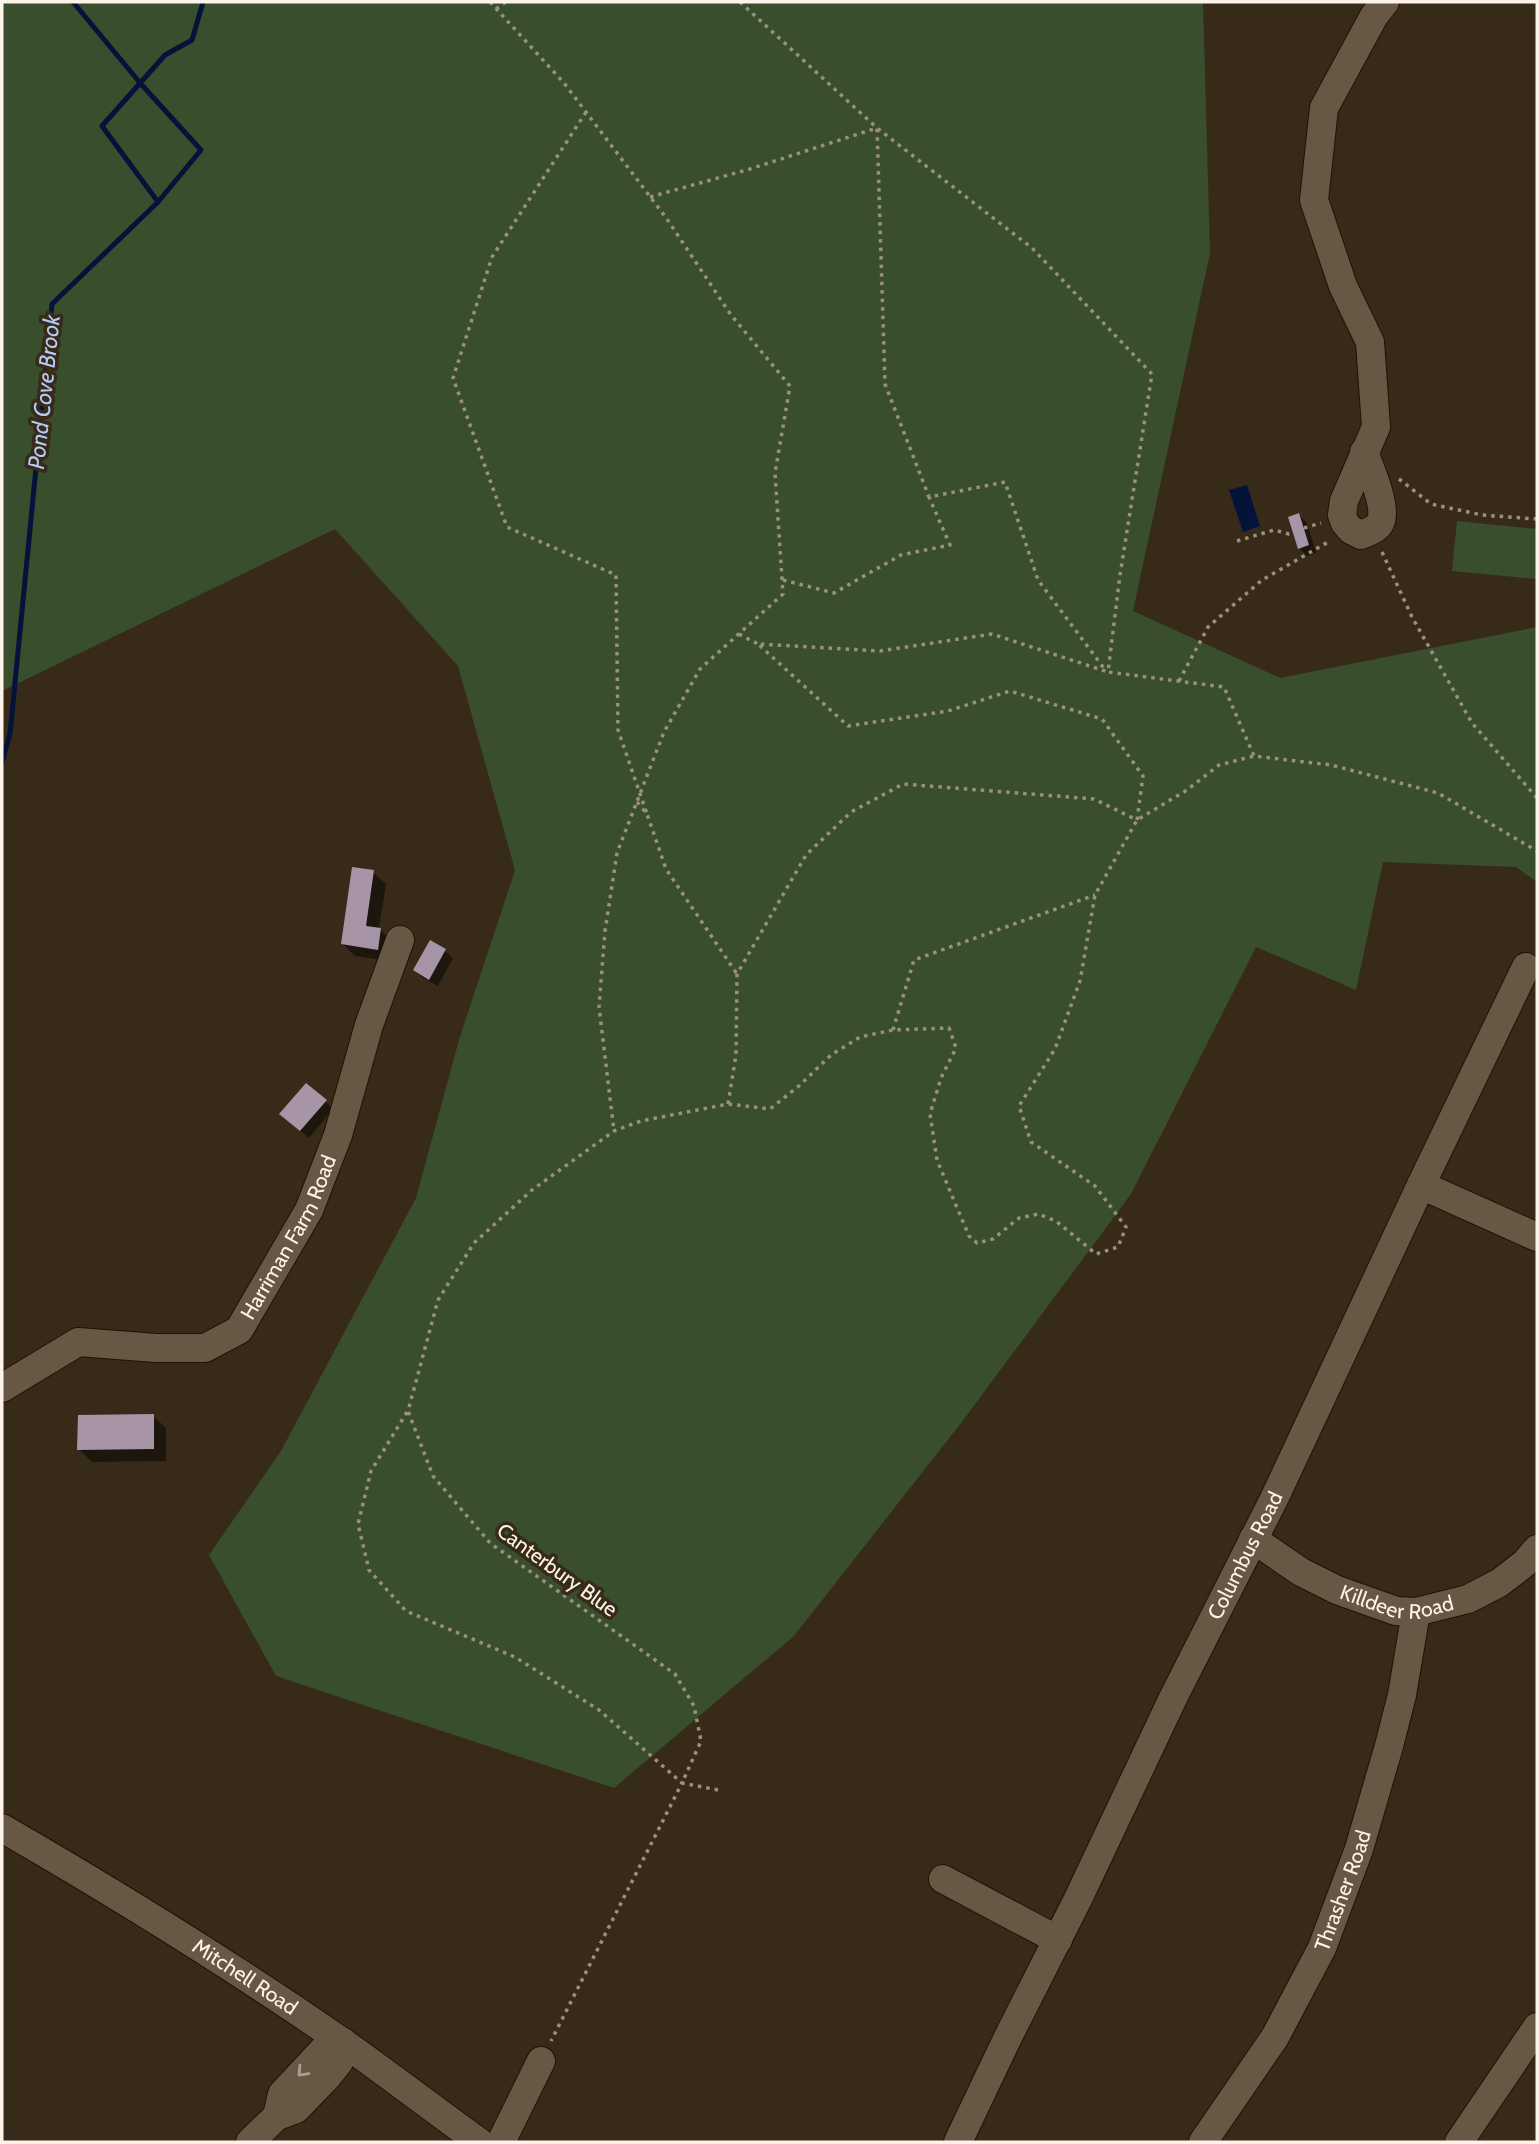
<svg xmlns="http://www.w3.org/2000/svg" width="1539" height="2144" viewBox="0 0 1539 2144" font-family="Cabin,sans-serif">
  <rect width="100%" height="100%" fill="#382a19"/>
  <path fill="#394e2c" d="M2,2H1203L1210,253L1133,611L1280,678L1537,627V882L1516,867L1383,862L1356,990L1256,947L1131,1194L961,1423L794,1636L614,1788L276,1676L209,1555L281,1451L416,1198L459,1040L515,870L458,666L335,529L2,691Z
    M1457,521L1537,529V579L1452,571Z"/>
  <path fill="#03133a" d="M1247,485L1260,526L1243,532L1229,490Z"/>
  <path fill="#0007" d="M1299,515L1307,523L1316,553L1307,556L1299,548Z
    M373,872L386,884L379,928L393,942L390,961L355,956L343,944Z
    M431,942L445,951L453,958L438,986L423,978L415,970Z
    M325,1101L333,1109L309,1138L290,1122Z
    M153,1416L166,1428V1461L92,1462L79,1449Z"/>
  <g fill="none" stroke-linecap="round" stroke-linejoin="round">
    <path stroke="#03133a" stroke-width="5" d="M158,202L102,126L165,55L192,40L203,2
      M2,762L10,734L52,304L158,202L201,150L141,84L73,2"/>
  </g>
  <path fill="#a794a6" d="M1299,513L1309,545L1298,549L1288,517Z
    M352,867L374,870L366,926L381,928L378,950L341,944Z
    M430,940L446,949L429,980L413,970Z
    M306,1083L327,1100L300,1131L279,1114Z
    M154,1414V1449L77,1450L78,1415Z"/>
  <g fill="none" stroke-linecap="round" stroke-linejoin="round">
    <defs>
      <g id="minor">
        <path d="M1364,452C1370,468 1388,508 1380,523C1376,530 1368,532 1361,535L1351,530L1345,523L1342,515L1344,501L1376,427L1370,342L1343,286L1314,200L1324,108L1374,16L1385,2"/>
        <path d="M1421,1185L1537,1237"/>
        <path id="s1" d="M2,1388L78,1342L156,1348H205L239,1330L309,1210L338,1135L369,1025L400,940"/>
        <path id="s2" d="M1253,1539L1301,1572L1337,1590L1396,1611L1416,1612L1468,1599L1499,1583L1525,1563L1537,1549"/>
        <path id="s3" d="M2,1828C118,1895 231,1965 341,2041C388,2074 433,2109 479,2142"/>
        <path d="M943,1879L1058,1940"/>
        <path d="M250,2142L277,2116L296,2109L327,2077L339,2062L343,2042L325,2048L282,2094L277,2116"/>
        <path d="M501,2142L541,2061"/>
        <path id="s4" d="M958,2142L1008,2037L1077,1901L1173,1698L1274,1499L1421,1185L1526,967"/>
        <path id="s5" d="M1203,2142L1275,2037L1322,1948L1359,1849L1389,1746L1402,1695L1416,1612"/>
        <path d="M1459,2142L1537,2027"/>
      </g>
    </defs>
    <use href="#minor" stroke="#1f1303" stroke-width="30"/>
    <path stroke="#9a8f81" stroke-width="3.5" stroke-dasharray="3.5 5" stroke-linecap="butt" d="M490,2L564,83L667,219L731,315L790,386L775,473L783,594L700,669L664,732L617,853L605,931L599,1007L614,1131
      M740,2L877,128L1032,248L1152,374L1120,575L1108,672L1224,687L1254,756
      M496,9L506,2
      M586,112L492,257L453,378L507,527L616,575L618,730L647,814
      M650,197L750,169L877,128L885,384L929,497L1005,482L1038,580L1106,671
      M1399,479L1431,504L1482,515L1537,519
      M1304,528L1321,523
      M1237,541L1274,530L1289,534L1293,533
      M1382,552L1412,617L1472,723L1537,798
      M783,580L834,593L901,555L950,545L929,497
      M739,634L758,644
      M1179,681L1208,627L1262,580L1330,541
      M637,802L647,814L666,869L737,974
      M893,1030L914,960L1095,895
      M728,1104L736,1055L737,974L806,855L851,812L903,784L1094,799L1137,820L1143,776L1102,719L1010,691L948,711L848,726L758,644L880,651L992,634L1108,672
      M407,1412L371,1471L358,1524L369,1570L406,1611L515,1657L599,1710L682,1783L551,2041
      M718,1790L682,1783L701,1741L694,1706L675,1674L490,1543L433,1476L408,1411L438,1300L474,1243L532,1190L614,1131L641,1121L728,1104L770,1109L800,1085L831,1055L860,1037L893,1030L949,1028L956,1048L941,1078L930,1114L937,1160L969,1236L977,1243L993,1239L1019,1218L1038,1214L1056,1221L1096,1254L1118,1247L1126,1227L1095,1186L1031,1142L1019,1106L1055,1049L1080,981L1095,895L1137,820L1187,790L1219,765L1254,756L1331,765L1438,793L1537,851"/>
    <use href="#minor" stroke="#675846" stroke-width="28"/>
  </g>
  <defs><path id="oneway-chevron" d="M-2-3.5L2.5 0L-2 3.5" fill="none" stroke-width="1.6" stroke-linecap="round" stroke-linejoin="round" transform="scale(1.75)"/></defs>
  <use stroke="#aa9e8f" href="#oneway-chevron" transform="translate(302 2072) rotate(133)"/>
  <g text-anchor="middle" stroke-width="7" stroke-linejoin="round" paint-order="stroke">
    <g font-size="21" fill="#fdf4e9" stroke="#382a19">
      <text dy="7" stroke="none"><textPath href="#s1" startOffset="360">Harriman Farm Road</textPath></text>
      <text dy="7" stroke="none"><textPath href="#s4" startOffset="653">Columbus Road</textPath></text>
      <text transform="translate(557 1570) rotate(36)" y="7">Canterbury Blue</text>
      <text dy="7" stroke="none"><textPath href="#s2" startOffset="161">Killdeer Road</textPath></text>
      <text dy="7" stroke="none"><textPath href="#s5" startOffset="289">Thrasher Road</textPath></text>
      <text dy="7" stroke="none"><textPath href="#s3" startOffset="285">Mitchell Road</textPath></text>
    </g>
    <g font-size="23" font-style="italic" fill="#b4ccf7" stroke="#382a19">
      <text transform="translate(44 392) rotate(-84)" y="8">Pond Cove Brook</text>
    </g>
  </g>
  <rect width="1539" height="2144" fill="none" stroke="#fdf4e9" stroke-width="7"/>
</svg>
